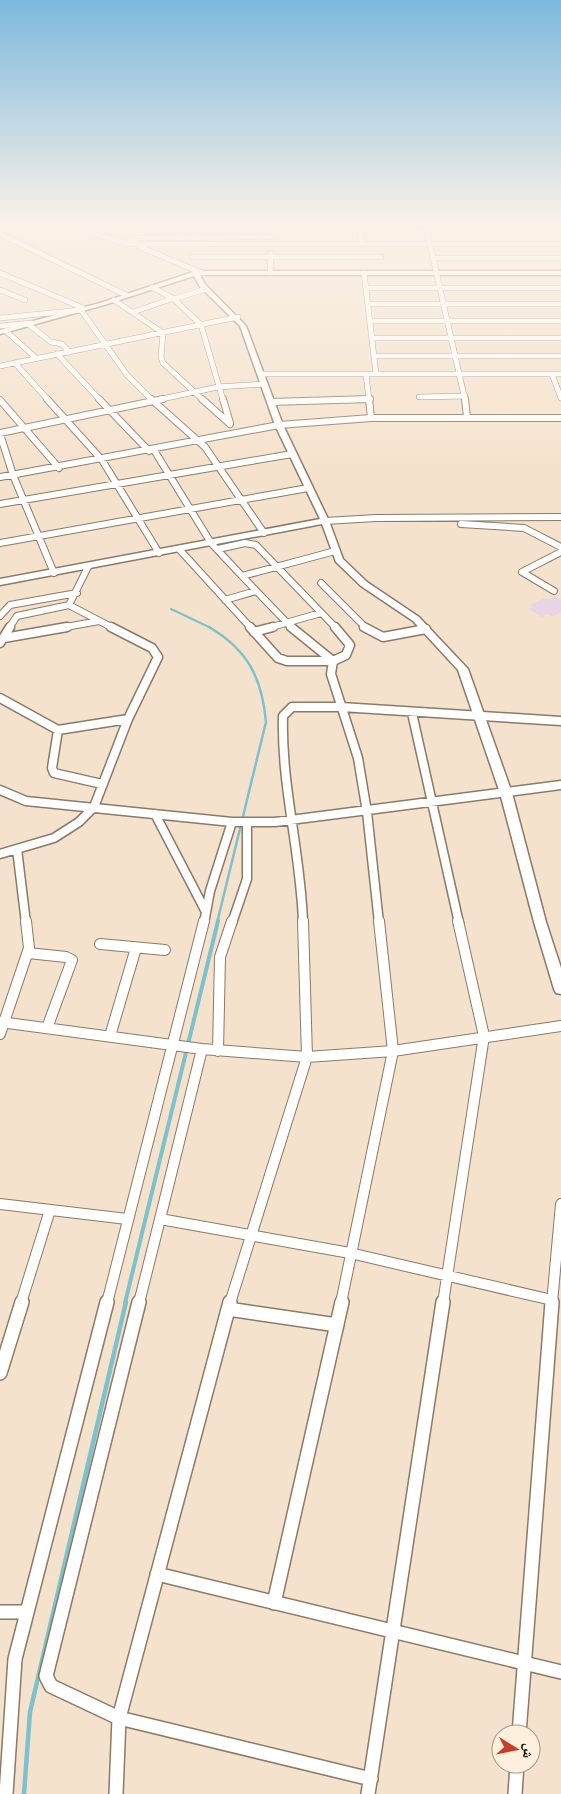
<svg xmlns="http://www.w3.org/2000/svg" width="561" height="1794" viewBox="0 0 561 1794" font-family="Roboto,'Noto Naskh Arabic',sans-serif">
  <rect width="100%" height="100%" fill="#f5e2cc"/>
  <path fill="#e8d4e4" d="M554,597L561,599V612L552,617L547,614L542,617L528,609L533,607L531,605L544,598L549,600Z"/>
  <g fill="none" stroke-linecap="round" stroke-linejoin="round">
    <path stroke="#7ec1cc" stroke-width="2" d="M171,609L211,628"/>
    <path stroke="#7ec1cc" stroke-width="2.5" d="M209,627C248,650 262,678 266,722L217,923"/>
    <path stroke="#7ec1cc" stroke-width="4" d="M125,1303L218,921"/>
    <path stroke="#7ec1cc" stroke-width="4.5" d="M24,1794L30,1712L126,1302"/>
    <defs>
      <path id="street-far4" d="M359,222L361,244
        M425,222L465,400
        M70,225H271
        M73,227L127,244
        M360,231H561
        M0,234L126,295
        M123,242L139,238L272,237
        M130,244H561
        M140,247L202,273
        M193,257H381
        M432,258H561
        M0,273L83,308
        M270,273L271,253
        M364,273L376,374
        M152,287L174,299L201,325L223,400
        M366,288H561
        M0,290L25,300
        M174,299L206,289
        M114,300L163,333L161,357L163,363L203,400
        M368,304H561
        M133,312L174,298
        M0,318L81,310L127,375L152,400
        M371,321H561
        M28,324L51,342L62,344L69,352
        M0,326L32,323
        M6,331L36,358
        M372,338H561
        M57,354L100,400
        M374,356H561
        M15,363L48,400
        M0,366L238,317
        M262,374H561
        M366,374L369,400
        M552,374L561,398
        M419,397L465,396
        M157,400L218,387L264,384
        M344,400L370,399"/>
      <path id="street-far3" d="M47,399L102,460L159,553
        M99,399L149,451
        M151,399L205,447L264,533
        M202,399L230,424
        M223,399L230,423
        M369,399L371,418
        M465,399L467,417
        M0,400L59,468
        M270,402L370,399
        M0,433L163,399
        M0,434L13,475L54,573
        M154,450L211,543L242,576L335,551
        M0,477L279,425L371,418H561
        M0,504L292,454
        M325,521L376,518L561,517
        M461,524L524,528L561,547
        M0,543L308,488
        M179,549L251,628
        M218,549L245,543L256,545L336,628
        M242,576L292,628
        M321,583L366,628
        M554,591L522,572L561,552
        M225,600L256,591
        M69,605L113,628
        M0,616L10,605L77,593
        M9,628L17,616L69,605L88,567
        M60,628L99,621
        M268,628L321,613"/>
      <path id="street-far2" d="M250,627L278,658L287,661H333
        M291,627L333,661
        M335,627L350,645L346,655L333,661L331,674L358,758L367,812L379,923
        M364,627L383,637L426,629
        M254,632L273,627
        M4,638L67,627
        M0,643L10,627
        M0,698L58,730L128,719
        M412,713L459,923
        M58,730L52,768L54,773L102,784
        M0,790L26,801L232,822H275L561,785
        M155,814L206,912
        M17,849L26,923
        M0,854L54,838L79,822L94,807L128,719L158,657L152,648L111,627
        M204,923L210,891L232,822
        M232,923L247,879V822
        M303,923C301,853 281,786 283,716L292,707H341L561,721"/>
      <path id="street-far1" d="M100,944L165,950
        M28,953L66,957L72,960L47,1028
        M0,1022L202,1049L307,1057L393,1051L561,1026
        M0,1034L29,948L26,921
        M110,1036L136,948
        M218,1051L220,957L232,921
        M0,1204L127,1219
        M160,1219L202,1049
        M21,1303L50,1210
        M107,1303L204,921
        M139,1303L160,1219L350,1253L552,1300
        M230,1303L307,1057L303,921
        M341,1303L393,1051L379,921
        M443,1303L484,1036L458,921
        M552,1303L561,1204"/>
      <path id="street" d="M139,1302L46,1676L51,1686L119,1718L371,1779
        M228,1309L337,1325
        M0,1373L22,1302
        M157,1574L561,1672
        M274,1603L342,1302
        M0,1612H27
        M519,1734L552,1302
        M6,1794L15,1659L107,1302
        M116,1794L119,1718L230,1302
        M368,1794L443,1302
        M515,1794L517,1764"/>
      <path id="secondary" d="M196,271H561V275H200L205,284L246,326L283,425L329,521L343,559L367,582L419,617L468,669L512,793L546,922L561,968V994L556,993L554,989L534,922L500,793L458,670L413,621L361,586L336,562L322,524L0,585V579L320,519L275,425L240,326L200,287L194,276L104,305L0,334V330L100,303Z"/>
    </defs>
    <use href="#street-far4" stroke="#8b7a67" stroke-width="6"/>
    <use href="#street-far3" stroke="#8b7a67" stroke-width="8"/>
    <use href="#street-far2" stroke="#8b7a67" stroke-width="11"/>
    <use href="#street-far1" stroke="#8b7a67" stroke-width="12"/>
    <use href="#street" stroke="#8b7a67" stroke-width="16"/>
    <use href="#secondary" stroke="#8b7a67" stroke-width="3"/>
    <use href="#street-far4" stroke="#fff" stroke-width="5"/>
    <use href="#street-far3" stroke="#fff" stroke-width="6"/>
    <use href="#street-far2" stroke="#fff" stroke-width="8"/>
    <use href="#street-far1" stroke="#fff" stroke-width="10"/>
    <use href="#street" stroke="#fff" stroke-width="13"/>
    <use href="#secondary" fill="#fff" fill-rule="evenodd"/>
  </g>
  <linearGradient id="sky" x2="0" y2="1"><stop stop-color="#7db9dd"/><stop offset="0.47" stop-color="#faf2e8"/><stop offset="1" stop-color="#faf2e8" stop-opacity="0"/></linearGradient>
  <rect width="561" height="474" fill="url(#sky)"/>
  <g transform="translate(516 1749) rotate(100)"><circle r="24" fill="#fff0de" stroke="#a19688"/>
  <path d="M0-4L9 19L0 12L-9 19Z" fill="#c73b29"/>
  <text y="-8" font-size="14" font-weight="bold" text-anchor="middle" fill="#140e07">ش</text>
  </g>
</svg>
